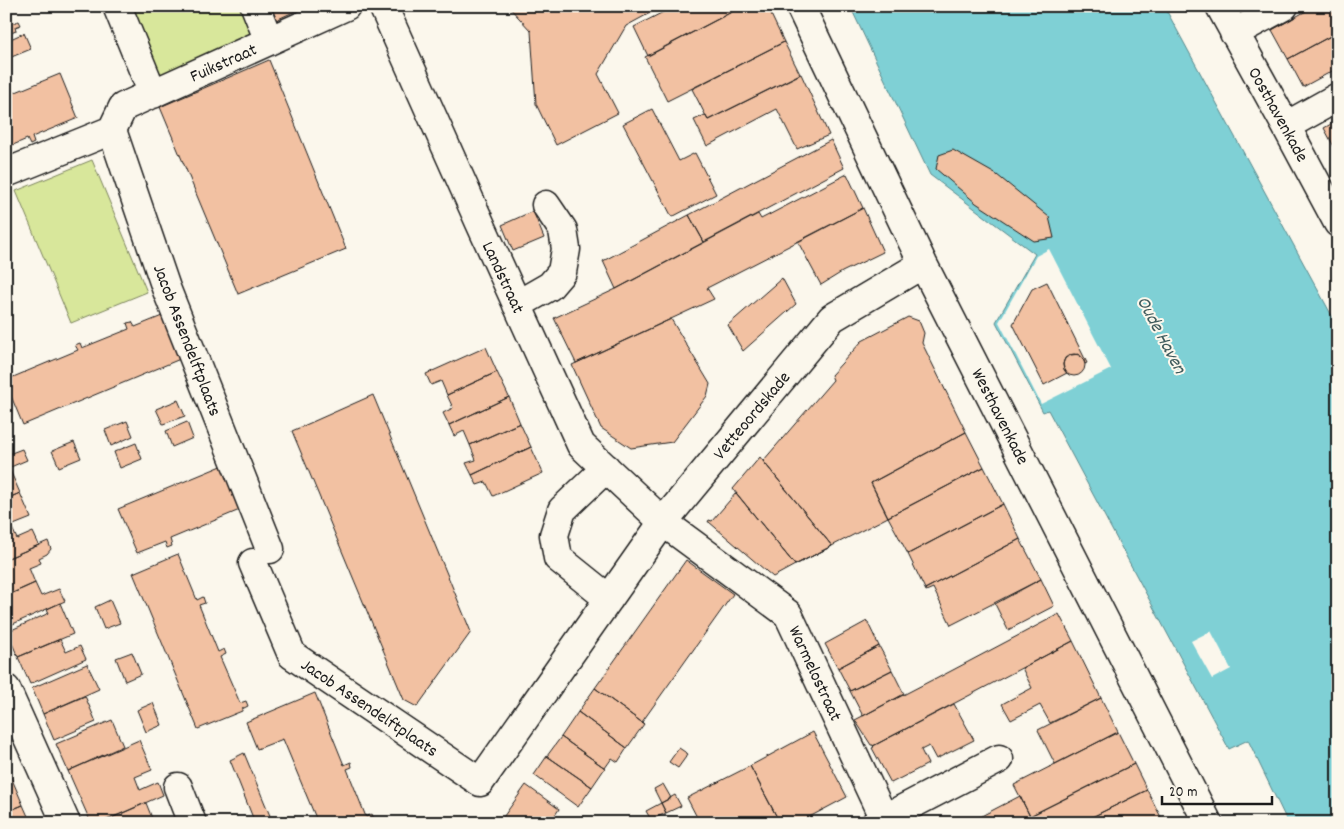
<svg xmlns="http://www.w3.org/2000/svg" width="1344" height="829" viewBox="0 0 1344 829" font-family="Dekko,sans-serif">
  <rect width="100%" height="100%" fill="#fbf7ec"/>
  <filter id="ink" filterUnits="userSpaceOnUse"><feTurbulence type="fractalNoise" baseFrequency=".02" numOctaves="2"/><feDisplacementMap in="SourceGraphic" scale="10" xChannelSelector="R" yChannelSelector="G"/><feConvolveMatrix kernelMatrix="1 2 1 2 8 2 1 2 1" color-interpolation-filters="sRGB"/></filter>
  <g filter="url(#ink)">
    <path fill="#d8e79b" stroke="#7a825c" d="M131,6H243L254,33L159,75Z
      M92,160L147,292L71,323L16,191Z"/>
    <path fill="#7fd0d5" stroke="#57888b" d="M850,6H1164L1338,327V823H1288L1248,740L1229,749L1048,410L1043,412L996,322L1035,254L930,175Z"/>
    <path fill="#fbf7ec" d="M1049,249L1111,369L1041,404L999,322L1036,256Z
      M1211,631L1231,669L1212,679L1191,641Z"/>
    <path fill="#f2c1a2" stroke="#1c1c1c" d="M267,6H306L274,21Z
      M508,6H663L626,26L598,74L618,113L556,145L536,104L531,31Z
      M675,6H743L648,56L634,27Z
      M743,6H767L784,42L667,101L645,57Z
      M1315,6H1338V32L1288,59L1272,30Z
      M6,7L13,23L19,21L21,25L15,27L16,31L6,35Z
      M1338,32V68L1303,87L1288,59Z
      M24,33L31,49L9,58L6,50V41Z
      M784,42L800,74L708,120L692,89Z
      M269,60L346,249L238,294L160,107Z
      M60,74L78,118L32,137L34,143L30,145L27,139L6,148V96Z
      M801,74L829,135L797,149L777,109L707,146L694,120L705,115L708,120Z
      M652,109L679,161L695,153L716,194L672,217L623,124Z
      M1338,120V154L1324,128Z
      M831,140L844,168L704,242L689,215Z
      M953,150L997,175L1049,217L1054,238L1034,241L976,203L936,169L939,155Z
      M847,174L863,208L707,288L714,299L576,363L554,318L616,289L758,214L761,219Z
      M863,208L883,252L842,272L821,285L798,242Z
      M533,211L544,238L513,251L502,225Z
      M689,215L704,242L616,289L603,261Z
      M782,278L796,304L743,351L728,325Z
      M1047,282L1087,363L1085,364L1083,359L1079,354L1071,355L1065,358L1063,364L1064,368L1067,373L1044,385L1013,324L1032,289Z
      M162,316L180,359L23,425L6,384V380L78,350L75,345L80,343L82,348L129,329L127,323L132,322L135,327Z
      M908,317L919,321L924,333L922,343L966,432L871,483L888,517L795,565L773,577L709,522H708L709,520L712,521L736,493L795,565L832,546L763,461L833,380L831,375L862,341Z
      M671,319L710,384L707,396L672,442L631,448L601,428L572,365Z
      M486,347L497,372L447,395L441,381L431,385L426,374Z
      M1063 365a11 11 0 1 1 22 0a11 11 0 1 1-22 0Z
      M497,372L509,397L449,425L443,413L453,408L447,395Z
      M373,395L471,632L417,707L404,700L292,431Z
      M509,397L520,423L470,445L464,431L454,436L449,425Z
      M178,400L185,416L163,424L156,409Z
      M127,421L133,436L111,446L105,430Z
      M187,422L193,438L172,447L166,431Z
      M520,423L531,447L472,475L466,463L476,460L470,445Z
      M966,432L984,467L888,517L871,483Z
      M74,442L81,458L59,467L52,451Z
      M136,443L142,459L120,468L114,452Z
      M531,447L543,473L493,496L486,482L477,485L472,475Z
      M22,449L27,460L6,469V455Z
      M760,457L763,461L832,546L795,565L733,489Z
      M224,465L242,509L170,539L172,546L167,548L165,542L137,553L118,509Z
      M984,467L1003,504L908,554L888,517Z
      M9,468L20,493L6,499V469Z
      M20,493L31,518L6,528V499Z
      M1003,504L1020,539L925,589L908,554Z
      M11,526L17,539L33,532L39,545L6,559V528Z
      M1020,539L1041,579L951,625L933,588L926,591L925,589Z
      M48,541L51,549L47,554L39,558L41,563L29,568L35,583L6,596V559Z
      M178,554L197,600L203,597L205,603L199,605L218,652L224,649L226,654L220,657L240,703L246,701L248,706L242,709V711L198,729L133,573Z
      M686,560L733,594L642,722L644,724L595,688Z
      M1041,579L1054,606L1008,630L995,604Z
      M35,583L41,596L59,589L65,601L6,627V596Z
      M110,600L120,623L104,629L95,607Z
      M60,603L73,634L18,657L7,632L49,613L47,609Z
      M1059,614L1073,641L873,746V745H871L855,720L934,679V680Z
      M867,621L879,646L838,668L825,644Z
      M60,639L66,652L80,646L86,659L30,684L18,657Z
      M1073,641L1101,698L1050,723L1040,705L1011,720L1002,704L1032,688L1022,668Z
      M879,646L892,670L850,691L838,668Z
      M132,652L141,674L125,681L116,658Z
      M87,664L99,689L43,714L32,688Z
      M892,670L904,694L863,716L850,691Z
      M595,688L644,724L627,748L578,712Z
      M315,693L344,765L351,762L352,767L347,769L366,817L372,814L374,819L368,821V823H318L283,739L257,749L246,722Z
      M85,696L96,722L54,740L43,714Z
      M1101,698L1118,732L1055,764L1038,730Z
      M153,703L162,725L146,732L137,710Z
      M954,704L974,740L936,759L929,746L921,750L928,764L891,783L872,748L874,747L873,746Z
      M578,712L627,748L618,762L612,758L605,768L561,737Z
      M112,720L123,746L68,771L56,744Z
      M813,732L847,797L798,823H780L750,766Z
      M1118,732L1134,764L1030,816L1014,785Z
      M561,737L605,768L592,787L547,756Z
      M139,740L152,770L135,777L140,790L158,782L163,795L100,823H91L68,771Z
      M679,748L688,754L678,768L669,762Z
      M244,753L273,823H255L230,760Z
      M547,756L592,787L578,807L534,775Z
      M1134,764L1147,790L1080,823H1033L1030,816Z
      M6,766L11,777L6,779Z
      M750,766L780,823H700L687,798Z
      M11,777L23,805L6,812V779Z
      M663,784L671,798L661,803L654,789Z
      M526,785L559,809L550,823H499Z
      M1147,790L1164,823H1080Z
      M675,795L681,806L666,813L661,803Z
      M1020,796L1033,823H968Z
      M146,803L154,823H100Z
      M661,803L666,813L651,820L646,811Z
      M23,805L31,823H6V812Z"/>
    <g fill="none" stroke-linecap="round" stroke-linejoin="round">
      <defs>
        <path id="minor" d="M117,6L153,94
          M255,6L269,41
          M383,6L480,223L581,445L663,522L788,614L884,819
          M800,6L923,264L1208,823
          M1220,6L1286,126L1338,223
          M1234,33L1284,6
          M1286,126L1338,97
          M112,130L166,288L270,549
          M112,130L123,107L346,6
          M6,173L112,130
          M517,305L550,286L562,272L566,249L563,230L546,205
          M606,468L562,510L554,535L558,558L609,599
          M253,563L292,655L480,782L663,522L832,318L923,264
          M6,689L66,823
          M178,787L192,823
          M876,823L999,759"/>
      </defs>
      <use href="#minor" stroke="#1c1c1c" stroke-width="31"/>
      <use href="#minor" stroke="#fbf7ec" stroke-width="28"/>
    </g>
  </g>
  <g text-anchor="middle" stroke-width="4" stroke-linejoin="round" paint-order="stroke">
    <g font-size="18" fill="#1c1c1c" stroke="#fbf7ec">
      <text transform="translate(223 62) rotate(-24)" y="6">Fuikstraat</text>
      <text transform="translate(1279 114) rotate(61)" y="6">Oosthavenkade</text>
      <text transform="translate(504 277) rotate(65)" y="6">Landstraat</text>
      <text transform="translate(188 340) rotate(69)" y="6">Jacob Assendelftplaats</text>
      <text transform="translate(751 415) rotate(-50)" y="6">Vetteoordskade</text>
      <text transform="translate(1001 416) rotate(63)" y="6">Westhavenkade</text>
      <text transform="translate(816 673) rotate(65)" y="6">Warmelostraat</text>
      <text transform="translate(370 707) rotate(34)" y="6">Jacob Assendelftplaats</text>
    </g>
    <g font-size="19" font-style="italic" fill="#3f5b5d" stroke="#fbf7ec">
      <text transform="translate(1163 334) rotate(62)" y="7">Oude Haven</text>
    </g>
  </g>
  <rect width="1344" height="829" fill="none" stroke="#fbf7ec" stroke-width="25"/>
  <rect x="12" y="12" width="1319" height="804" fill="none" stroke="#1c1c1c" stroke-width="2" filter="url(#ink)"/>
  <path d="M1162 796v8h110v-8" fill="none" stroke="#1c1c1c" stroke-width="2.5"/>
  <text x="1169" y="796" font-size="15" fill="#1c1c1c" stroke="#fbf7ec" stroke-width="4" paint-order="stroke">20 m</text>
</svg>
